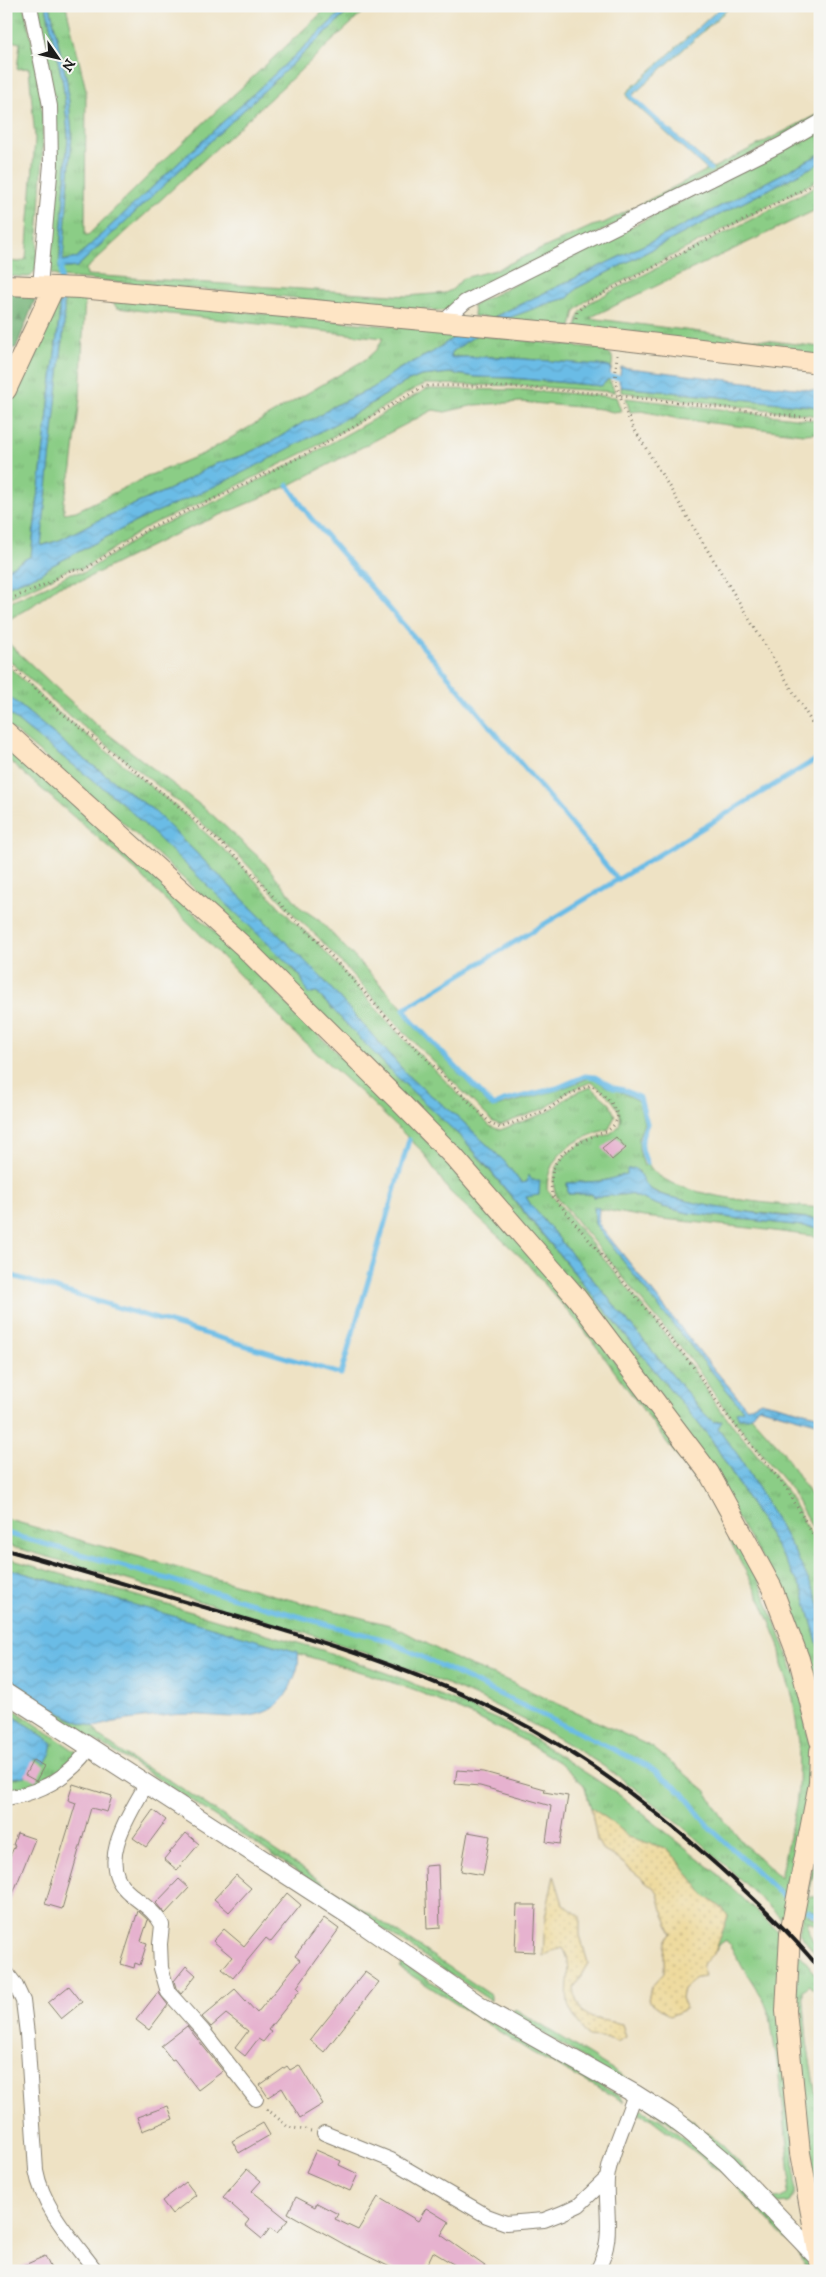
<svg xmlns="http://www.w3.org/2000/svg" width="826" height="2277" viewBox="0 0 826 2277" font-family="'IM FELL DW Pica',serif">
  <defs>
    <pattern id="grass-tufts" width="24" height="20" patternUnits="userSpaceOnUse" patternTransform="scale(1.25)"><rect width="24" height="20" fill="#8bcd86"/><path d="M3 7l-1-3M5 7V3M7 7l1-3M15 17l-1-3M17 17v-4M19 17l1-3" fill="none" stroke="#77af73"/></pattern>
    <pattern id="forest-firs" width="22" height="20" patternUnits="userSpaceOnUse" patternTransform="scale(1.25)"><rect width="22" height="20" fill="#70b073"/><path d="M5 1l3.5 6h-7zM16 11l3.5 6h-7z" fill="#5b8e5e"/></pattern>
    <pattern id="sand-dots" width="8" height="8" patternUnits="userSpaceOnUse" patternTransform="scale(1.25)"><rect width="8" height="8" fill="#eeda9e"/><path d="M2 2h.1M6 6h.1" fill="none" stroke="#ccba88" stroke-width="1.8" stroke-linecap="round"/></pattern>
    <pattern id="water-waves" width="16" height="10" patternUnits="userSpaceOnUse" patternTransform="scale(1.25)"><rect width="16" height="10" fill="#6bbce6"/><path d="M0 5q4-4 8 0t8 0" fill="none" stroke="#5ca1c5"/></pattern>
  </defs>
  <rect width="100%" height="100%" fill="#f6f6f2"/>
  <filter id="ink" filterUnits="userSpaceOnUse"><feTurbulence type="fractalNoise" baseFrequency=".02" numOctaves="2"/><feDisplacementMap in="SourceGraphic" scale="10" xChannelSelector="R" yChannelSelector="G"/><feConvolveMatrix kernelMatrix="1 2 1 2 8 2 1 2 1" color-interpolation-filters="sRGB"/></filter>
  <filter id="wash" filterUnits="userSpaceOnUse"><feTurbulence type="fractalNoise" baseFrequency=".0096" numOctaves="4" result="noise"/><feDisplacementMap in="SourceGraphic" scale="20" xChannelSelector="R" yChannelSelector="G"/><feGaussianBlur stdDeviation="1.12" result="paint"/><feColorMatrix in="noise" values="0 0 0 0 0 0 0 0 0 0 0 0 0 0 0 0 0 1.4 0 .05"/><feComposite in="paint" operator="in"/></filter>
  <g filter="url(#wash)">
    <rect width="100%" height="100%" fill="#eee2c4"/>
    <path fill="url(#grass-tufts)" stroke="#547451" d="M11,6H24C30,36 39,67 41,97C46,154 39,212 36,270L29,277L6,276V261L20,262L26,259L35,139L29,68L17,69L20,43L11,41L9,24Z
      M33,6H46L63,84L68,135L59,269L77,267L354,6H370L86,269L87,275L407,296L445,293L453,289L463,278L495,270L592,226L604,223L707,170L627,97V92L722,6H731L632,96L713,168L820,113V118L447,311L360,306L279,296L59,277L48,272L47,269L54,163Z
      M50,6H66L86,90L85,235H88L181,144L329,6H348L76,258L62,261L72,134L67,82Z
      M820,129V154L669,233L494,317L568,298L577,288L820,163V179L587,300L575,311L571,327L474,316L473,306L477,303L673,206Z
      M820,184V208L589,318L820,347V356L576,328L579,314L589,303Z
      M53,296H85L80,398L72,468L64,501V513L76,511L153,474L205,453L366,359L377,349L383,338L117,308L110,299L460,333L433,352L397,370L373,388L332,407L316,418L304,422L275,440L244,455L215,464L172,488L92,523L60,540L40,546L64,327L59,298V319L31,556L6,570V398Z
      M476,335L602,349C615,354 613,359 611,371L609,366L501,357H450L452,352Z
      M450,373L476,377L512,378L601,386L609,379L615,392L524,386L426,384L416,388L313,448L219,495L150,525L82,569L70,568L45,582L6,599V587L40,574L51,566L145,517L229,479L361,410L404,383L421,376Z
      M621,387L820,407V416L621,392Z
      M427,389L524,390L616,397L621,411L613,412L601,409L521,402L475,405L445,412L433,410L286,487L169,537L83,580L59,586L32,606L6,621V604L47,586L71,573H83L152,529L221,499L315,452Z
      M626,398L820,421V433L803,434L679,419L642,411L630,412Z
      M6,641L94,723L208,811L263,861L301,908L319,920L402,1007L410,1022L492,1108L558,1090L589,1078L595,1079L605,1086L624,1093L639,1101L644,1123L639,1137V1150L644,1166L648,1163C663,1199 784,1204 820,1208V1219L717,1209L663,1195L650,1189L641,1181L639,1171L604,1181L567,1183L568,1194H592L594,1197L630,1194L663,1207L688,1213L820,1228V1237L759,1229L644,1217L594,1208L595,1224L702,1360L732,1394L744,1411L743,1416L749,1418L751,1416L782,1450L820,1511V1541L789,1487L721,1404L694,1364L557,1197C544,1170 568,1148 592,1139C598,1137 606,1136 611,1133C636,1118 605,1091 591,1082L569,1091L546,1108L500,1125L493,1122L404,1032L318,937L296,917L241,858L177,801L59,707L6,657Z
      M6,664L55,710L174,805L237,861L293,921L315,940L400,1035L490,1126L500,1130L548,1112L571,1095L591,1087L610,1104L615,1116L609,1129C578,1138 547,1152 547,1189L691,1366L717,1406L786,1490L820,1550V1608L794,1551L740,1458L721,1433L718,1428L719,1421L713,1422L702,1411L531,1205L526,1197L527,1182L521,1183L504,1161L459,1118L411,1079L321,977L153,810L80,756L6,694Z
      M6,711C53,753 108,787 153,831C193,870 234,907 273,947C288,961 302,981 317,993L393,1073L465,1141L712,1440L803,1591L820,1653V1708L811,1666L798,1628L778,1584L660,1394L216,909L128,827L6,724Z
      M6,742L249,963L294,1011L416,1130L549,1276L704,1479L755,1571L798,1681L810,1747L809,1774L790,1899L734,1851L709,1827L683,1792L649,1765L387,1639L343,1629L6,1532V1519L280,1597L394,1626L463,1663L504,1679L652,1747L706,1791L721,1816L741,1841L780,1877L796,1805L798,1788L799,1743L793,1698L782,1665L779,1644L763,1605L708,1498L584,1330L523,1259L449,1191L422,1151L370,1101L283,1023L282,1019L193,927L135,870L6,758Z
      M6,1534L342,1630L387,1640L619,1751L648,1767L682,1794L708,1828L786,1901V1923C726,1866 667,1807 597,1762C481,1687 350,1645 219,1607C148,1586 77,1565 6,1545Z
      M6,1558L322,1650L403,1679L498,1720L529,1736L617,1793L712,1869L783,1936L795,2179L794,2193L789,2203L778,2204L579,2055L511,2014L515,2009L680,2111L723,2146L774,2199L781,2198L787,2194L790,2177L783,2105L770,2016L764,2001L726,1940L720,1944L715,1952L728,1916L722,1908L704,1895L677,1859L665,1848L628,1837L609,1820L591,1808L584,1785L559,1762L521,1739L479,1719L421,1693L371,1675L6,1568Z
      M6,1676L68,1718L94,1727L100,1737L135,1762L171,1781L491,1995V2001L168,1785L6,1685Z
      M6,1704L78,1753C67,1776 30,1787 6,1793V1779L18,1778L35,1758L53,1743L6,1711Z
      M818,1851L820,1860L816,1864L808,1897H820V1914L809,1909L808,1915L820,1921V1926L808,1921C806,1937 820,1945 820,1960L799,1933L815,1856Z
      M798,1952L820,1979V1997L810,1985L803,1990L807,2042L820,2121V2223L812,2190L794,2025Z
      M403,1963L530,2046L620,2096L624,2102L531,2052L400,1968Z
      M638,2108L661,2120L728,2173L800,2247L813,2271H809L795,2248L728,2178L651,2119L635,2112Z"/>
    <path fill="url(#forest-firs)" stroke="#466648" d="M6,292C16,292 27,292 35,300L16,348L6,349L12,319L6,318Z"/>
    <path fill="url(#sand-dots)" stroke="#857b5d" d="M591,1808L609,1820L628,1837L665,1848L677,1859L704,1895L722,1908L728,1916L715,1952L702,1965L705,1976L697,1977L683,1989L681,1998L686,2009L670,2016L648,2000L651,1987L664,1973C665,1959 661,1943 672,1933L662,1910L658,1894L654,1888L614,1856L603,1851L597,1840Z
      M554,1875L563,1904L580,1916V1935L588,1963L574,1988L576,2000L581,2011L592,2018L622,2024L626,2037L617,2042L611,2039L588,2037C581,2026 570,2015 568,2003C565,1983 574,1966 563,1948L552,1951L543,1957L545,1918Z"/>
    <path fill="url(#water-waves)" stroke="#446c81" d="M46,6H50L67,82L72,134L63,261L76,258L348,6H354L77,267L59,269L68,135L63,84Z
      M820,154V163L577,288L568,298L552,302L506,319L494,317L669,233Z
      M59,297L64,299V327L41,546L60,540L92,523L172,488L215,464L244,455L275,440L304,422L316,418L332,407L373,388L397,370L433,352L460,333L476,335L452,352L451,357H501L610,366C612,376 608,380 601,386L512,378L476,377L450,373L421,376L404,383L361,410L260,464L203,492L145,517L51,566L40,574L6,587V570L31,556L59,319Z
      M621,367L820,391V407L621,387L619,382Z
      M6,694L80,756L153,810L321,977L411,1079L459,1118L504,1161L521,1183L527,1182L528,1175L532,1180H540L539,1195L526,1197L531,1205L702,1411L713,1422L722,1421L718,1428L740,1458L794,1551L816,1595L820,1608V1653L803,1591L712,1440L479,1157L465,1141L393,1073L317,993L308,994L300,975L121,802L28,730L6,711Z
      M634,1168C642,1173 641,1182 650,1189C660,1196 671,1197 683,1200C727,1211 774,1216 820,1219V1228L688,1213L663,1207L630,1194L594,1197L592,1194H568L567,1183L603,1181L627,1174V1169Z
      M594,1207L599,1208L598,1223L704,1357L747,1408L761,1401L820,1416V1424L758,1407L749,1418H739L736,1412L743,1410L648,1294L595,1224Z
      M6,1568L298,1652C300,1666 296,1673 291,1685C270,1735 212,1710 171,1715C152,1717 133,1719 114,1722C107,1723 97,1728 92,1726C61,1718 33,1694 6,1676Z
      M6,1711L53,1743L51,1753L45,1763L35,1758L26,1776L6,1779Z"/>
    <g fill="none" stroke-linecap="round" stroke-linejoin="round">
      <path stroke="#6bbce6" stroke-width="5" d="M710,169L631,97L630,94L726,6
        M61,263V282
        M604,376L625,378
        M288,485L310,517L442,669L618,880
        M647,1163C640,1148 640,1139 647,1124L640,1098L624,1090L614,1088L595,1077L585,1076L557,1088L504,1101L493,1106L412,1021L404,1009L820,757
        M6,1274L341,1374L409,1140
        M6,1533L343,1629L387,1640L648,1766L683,1793L709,1827L785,1898
        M808,1911L820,1917"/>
    </g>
    <g id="blocks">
      <path fill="#e6b2cf" d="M616,1137L626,1148L612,1160L602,1148Z
        M33,1760L44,1766L36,1781L25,1775Z
        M457,1770L484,1772L545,1789L544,1792L568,1796L560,1844L546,1842L551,1806L480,1786L455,1784Z
        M73,1784L112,1796L107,1812L91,1808L62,1909L45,1904L76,1803L68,1800Z
        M153,1810L166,1820L146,1847L133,1838Z
        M468,1832L490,1836L483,1875L461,1871Z
        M17,1833L35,1839L6,1911V1865L15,1845H13Z
        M186,1833L199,1844L177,1870L164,1859Z
        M438,1865L440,1928L427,1929L425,1866Z
        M236,1875L251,1888L229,1912L214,1899Z
        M179,1879L189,1888L165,1914L156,1903Z
        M287,1893L301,1905L271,1942L266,1938L233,1978L222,1969L232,1957L213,1941L224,1929L244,1946Z
        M517,1905H536L534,1952L515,1951Z
        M138,1911L148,1920L141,1941L147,1943L140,1965L135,1963L134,1968L121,1964Z
        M324,1918L339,1929L297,1987L300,1990L268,2030L271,2032L263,2042L258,2039L245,2056L235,2048L248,2031L226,2014L211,2027L202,2017L235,1989L257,2013L300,1960L295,1956Z
        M186,1966L196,1975L181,1994L176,1988L174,1981Z
        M365,1972L379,1982L324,2052L310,2040Z
        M69,1986L82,2002L61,2019L48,2003Z
        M158,1992L168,2005L149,2030L136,2020Z
        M187,2026L223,2071L198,2090L174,2059L172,2060L161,2046Z
        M299,2065L323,2104L300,2118L282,2088L268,2097L260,2085L287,2066L290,2070Z
        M168,2106L173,2119L142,2131L137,2117Z
        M263,2123L270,2135L239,2153L232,2141Z
        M316,2150L341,2161L339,2165L358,2174L350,2191L306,2172Z
        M247,2169L261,2181L252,2191L288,2220L277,2233L270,2228L262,2239L245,2225L249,2220L223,2197Z
        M186,2182L196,2195L172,2214L162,2201Z
        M296,2197L315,2207L317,2203L338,2214L335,2219L358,2230L378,2197L418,2221L426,2208L449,2222L441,2235L492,2271H465L433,2252L424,2271H398L347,2246L288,2213Z
        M45,2256L52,2271H11Z"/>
    </g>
  </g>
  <g filter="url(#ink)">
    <use href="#blocks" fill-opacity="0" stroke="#857f70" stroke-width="1"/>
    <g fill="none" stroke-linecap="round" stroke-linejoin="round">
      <defs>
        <path id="minor" d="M30,6L50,106L51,164L40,286
          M443,322L465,302L782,144L820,122
          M147,1783C132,1811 96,1860 126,1890C138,1902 154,1909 162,1925L160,1944L161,1968L168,1992L203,2031L256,2099
          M6,1798C42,1793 69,1777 90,1748
          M6,1972L15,1984L23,2001L27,2034L36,2170C43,2209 73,2240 96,2271
          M324,2133L391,2160L487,2216L506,2223L544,2220L562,2213L579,2205L607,2178
          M597,2271C615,2238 605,2214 607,2179C610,2154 627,2119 635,2094"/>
        <path id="tertiary" d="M6,1693L361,1923L488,2011L635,2094L668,2115L687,2129L727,2163L820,2260"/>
        <path id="secondary" d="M6,285L80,288L572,334L820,363
          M6,390L54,287
          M6,732L242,945L401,1103L454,1157L576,1297L709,1473L772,1588L799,1659L820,1741
          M820,1751L819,1783L790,1934L786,2011L800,2153L820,2262"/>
      </defs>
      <use href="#minor" stroke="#857f70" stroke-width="16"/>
      <use href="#tertiary" stroke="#857f70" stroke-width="20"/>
      <use href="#secondary" stroke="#857f70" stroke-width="22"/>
      <path stroke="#857f70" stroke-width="3" stroke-dasharray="1 4" stroke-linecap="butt" d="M576,318L577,312L588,301L820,181
        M617,355L615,381L625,411L633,427L820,736
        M6,601L46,584L71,570L82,571L151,527L220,496L314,450L417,390L426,386C558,383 689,405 820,419
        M6,661L57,709L175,803L239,859L294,919L316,939L402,1034L491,1124L500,1128L547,1110L570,1094L591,1085L611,1102L618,1116C613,1133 603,1131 589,1138C560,1151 548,1163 552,1195L692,1365L719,1405L787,1489L820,1547
        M267,2109L288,2127L311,2131"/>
      <use href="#minor" stroke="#fff" stroke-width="14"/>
      <use href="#tertiary" stroke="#fff" stroke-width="18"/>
      <use href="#secondary" stroke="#fee5c5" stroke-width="20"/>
      <path stroke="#1c1c1c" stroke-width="4" d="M6,1550C76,1569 144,1590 214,1610C308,1637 403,1665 492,1708C576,1749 649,1803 718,1866C754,1899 789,1931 820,1969"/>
    </g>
  </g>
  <rect width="826" height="2277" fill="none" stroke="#f6f6f2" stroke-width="25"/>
  <g transform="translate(58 58) rotate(124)" stroke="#f6f6f2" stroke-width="4" paint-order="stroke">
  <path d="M0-4L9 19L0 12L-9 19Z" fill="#1c1c1c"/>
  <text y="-8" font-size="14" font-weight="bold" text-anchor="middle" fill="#1c1c1c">N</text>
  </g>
</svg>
